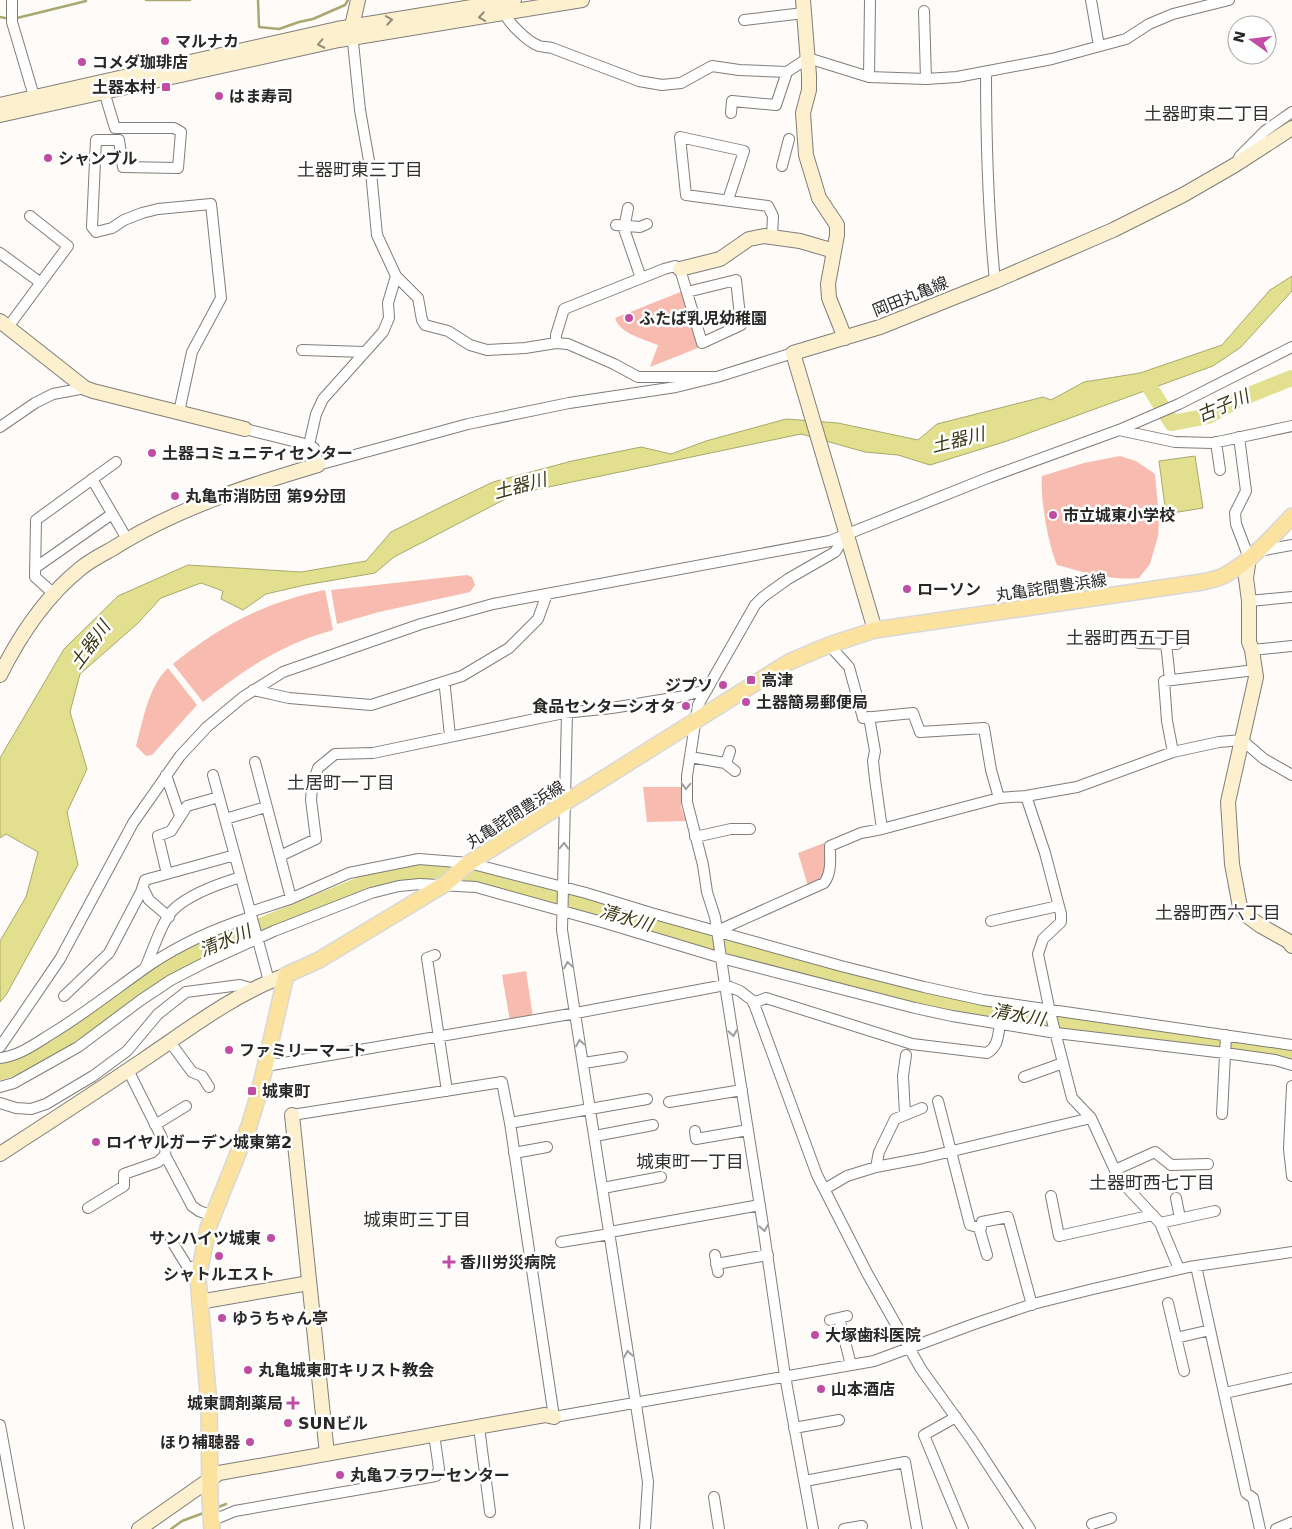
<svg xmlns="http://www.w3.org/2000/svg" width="1292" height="1529" viewBox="0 0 1292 1529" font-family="'DejaVu Sans','Noto Sans JP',sans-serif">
  <rect width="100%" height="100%" fill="#fefbf8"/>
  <path fill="#f7bcaf" d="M683,291L698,348L650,367L658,345C644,339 620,334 615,318Z
    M1120,456L1136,461L1155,474L1159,518L1158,536L1150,564L1139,578C1110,581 1084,572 1057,565C1048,544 1040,498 1042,476L1084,463Z
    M467,575L472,577L475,585L470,592L379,612L337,624L331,590Z
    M325,590L333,630C280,645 245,669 203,702L173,664C219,626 266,602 325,590Z
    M168,668L197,705L152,755L146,756L136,746C143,721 148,687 168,668Z
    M643,787H681V807L686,821L647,822Z
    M824,843L827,861L822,879L808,886L798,853Z
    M526,971L533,1017L510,1021L502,975Z"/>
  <path fill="#e2df8e" stroke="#aaa86f" d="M1292,276V291L1241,347L1213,366L1007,441L930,465L898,455L865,452L801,434L515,494L394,557L375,573L305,585L266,594L243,610L221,599L223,591L201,583L161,598L137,624L80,674L70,712L87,769L67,812L78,865L6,995L0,1002V941L26,897L38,852L6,834L0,838V758L64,649L118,596L188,565L301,572L366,561L391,532L443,506L493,482L572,461L641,447L671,454L706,441L786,419L838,423L918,440L937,424L1043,397L1051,400L1084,382L1140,373L1222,345L1270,290Z
    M1195,456L1203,508L1166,514L1159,461Z"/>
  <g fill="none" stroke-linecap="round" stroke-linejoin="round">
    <path stroke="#aaa86f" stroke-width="2.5" d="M146,0H190
      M258,0L259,27L279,29L299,22L313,19L345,5L348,0
      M0,17L5,18
      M17,18L86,1
      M216,1508L226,1504
      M171,1529L182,1521L206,1512"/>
    <path stroke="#e2df8e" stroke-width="16" d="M1146,381L1172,423L1208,416L1239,399L1292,378
      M0,1072L24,1065L41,1056L164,969L213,945L375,879L436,870L484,878L884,990L1037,1019L1292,1057"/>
    <defs>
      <path id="street" d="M12,0V22L36,103
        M1091,0L1099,46
        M503,8C504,20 528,42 539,46C543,47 548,47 552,48L639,81L662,85L681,83L712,66L739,70L787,72L808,58L869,77L926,79L957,77L1052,59L1126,39L1149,24L1173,14L1229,0
        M924,11L926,79
        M744,20L804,13
        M352,33L360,110L371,172L377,235L396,276L418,298L422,320L425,325L448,331L470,345L487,350L525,348L556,343L568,344L614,364L638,377H717
        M986,72C986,142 988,211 995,281
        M869,77L870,0
        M102,85L115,128H174L181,132L178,168L123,167L119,140H96L92,227L96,232L112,228L124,220L142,213L158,209L211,204L221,298L192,352L179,412
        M731,113L732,101L776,105L787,72
        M1238,160L1240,156L1265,131L1292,112
        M782,166L789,139
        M728,200L744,151L680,137L686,195L768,206L773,216L772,237
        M628,208L624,229L641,278
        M616,225L640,227L647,224
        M0,253L41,283
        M8,327L68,246L30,216
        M556,343V335L564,309L664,269L675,266L680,269L702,343L741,325L736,280L687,292
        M302,350L365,352
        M0,427L35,403L53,394L85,388
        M245,429L309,445L314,448L318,465L468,424L569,403L676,387L717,377L793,353
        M1119,430L1175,442L1213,443L1292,426
        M1239,437L1246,491L1235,513L1236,524L1249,558
        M1216,442L1220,470
        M309,445L316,414L323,399L383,332L389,318L388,303L396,276
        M92,479L127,539
        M1259,551L1292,545
        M35,568L112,514
        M54,594L35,577L36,520L116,462
        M1249,601L1292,597
        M1139,643L1177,644
        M1166,643L1170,680
        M829,645L849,667L863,718L913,713L920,732L984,728L991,770L999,798
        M1252,650L1292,646
        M443,682L445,688L450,736
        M253,690L289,698L371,705L462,676L509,648L538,619L547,594
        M567,713L562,930L648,1482L645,1529
        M869,717L875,751L873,761L875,779L882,829
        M1173,752L1167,721L1164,681L1255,670
        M690,757L725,763L735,771
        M255,762L291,898
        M726,764L730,751
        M166,775L180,816
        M213,775L269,981
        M1026,796L1045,853L1061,914V922L1043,939L1038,954L1050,1012L1072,1098L1091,1118L1119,1179L1160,1223L1179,1269
        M225,819L266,807
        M695,837L731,829H750
        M280,856L316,839L311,800L312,787L318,768L335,754L373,753L564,713L612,708L679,697L707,690
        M167,874L158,836L171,831L187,806L219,797
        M143,888L149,900L169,917
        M250,912L290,899L349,873L419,859L469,863L586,893L651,913L841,966L924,987L983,1000L1292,1045
        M991,921L1058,906
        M717,931L824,883C832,873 830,858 830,846L861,833L882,829L999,798L1026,796L1077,787L1173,752L1219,742L1242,740L1264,759L1292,775
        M435,955L427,958L447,1091
        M145,968C153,951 161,922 174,909C190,894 221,883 241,877
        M64,996L109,953L141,892L145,880L235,855
        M753,1003L766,998L912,1044L987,1053C998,1047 998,1036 1000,1024
        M170,1042L192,1072L202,1076L209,1087
        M0,1047L60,959L133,823L180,756L207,727L243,697L283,672L421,624L493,604L830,541L990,477L1119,430L1179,404L1292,347
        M0,1058C19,1056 35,1044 51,1034C86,1013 118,987 151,964C181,944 217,928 251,917
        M584,1063L622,1057
        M266,1066L576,1013L725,985L740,991L753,1001L817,1175L867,1273L921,1369L972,1440L1030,1529
        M128,1070L166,1146L165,1155L192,1206L199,1211L213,1216
        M1024,1077L1063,1063
        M1292,1086L1289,1149L1292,1176
        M0,1087L14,1083L78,1047L141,1000L171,980L206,962L274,931L371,893L399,886L420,884L476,887L602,922L725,959L915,1008L952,1016L1056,1033L1225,1053L1275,1060L1292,1065
        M938,1101L970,1225L981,1228
        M669,1102L742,1090
        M0,1103L16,1108L31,1109L46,1104L93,1076L127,1051L158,1014L186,992L240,985L253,989
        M1222,1114L1226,1035
        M292,1115L502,1082L510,1123L554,1417L874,1361L974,1324L1033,1304L1093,1289L1189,1267L1292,1252
        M905,1115L903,1076L906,1055
        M510,1123L647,1099
        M155,1125L186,1106
        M695,1131L696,1139L748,1130
        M595,1136L653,1125
        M514,1153L547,1147
        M876,1167L879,1152L895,1119L922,1108
        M1115,1170L1155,1152L1171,1165L1208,1164
        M603,1188L661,1177
        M825,1189L847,1176L876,1167L923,1158L1091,1118
        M1051,1196L1059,1236L1153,1215
        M1176,1198L1180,1218
        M88,1208L124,1186V1174L158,1162L165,1155
        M1160,1223L1215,1211
        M610,1232L760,1205
        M171,1240L187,1266L199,1269
        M561,1242L610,1234
        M715,1255L718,1272
        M987,1255L980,1231L982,1222L1008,1217L1032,1305
        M716,1264L768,1255
        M1196,1266L1246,1493L1253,1498L1260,1529
        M1168,1303L1184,1371
        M839,1318L851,1365
        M830,1320L847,1316
        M1176,1338L1210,1330
        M1225,1393L1292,1378
        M956,1417L924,1435L963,1529
        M0,1425L19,1529
        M479,1427L490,1512
        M794,1428L839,1420
        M805,1481L905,1462L917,1529
        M714,1497L719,1529
        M211,1521L235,1511L436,1476L439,1469L434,1434
        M1092,1524L1111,1518
        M813,1529L785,1376L762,1219L725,985L715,917L707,892L703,865L687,802V776L698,705L755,605L763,597L788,579L835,552L846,535
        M844,1529L862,1526
        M1276,1529L1292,1522"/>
      <path id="secondary" d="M803,0L809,75V90L803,113L806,155L819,198L837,225V235L828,284L829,298L845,338
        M352,26L358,0
        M0,105L337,29L514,0
        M0,115L339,40L582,0
        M680,269L720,259L749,239L764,236L800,241L834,251
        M0,321L85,388L93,391L245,429
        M1249,558L1246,578L1249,601V642L1252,650L1256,677L1228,802L1232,864L1240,907L1246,915L1261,926L1288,941L1292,946
        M875,630L793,353L880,327L995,281L1113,230L1183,195L1235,165L1292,128
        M0,675C20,635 45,597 80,569C89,561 101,555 112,549C175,509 247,486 318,465
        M292,1115L327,1454
        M0,1154C48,1123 96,1092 143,1060C189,1029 234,994 286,975
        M199,1302L309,1283
        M139,1529L219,1473L545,1415L554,1417"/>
      <path id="primary" d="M212,1529L210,1500L209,1404L198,1279L208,1228L249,1126L259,1093L286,975L319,960L445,884L469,863L789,662L829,645L875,630L1202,582C1210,580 1218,579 1225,575C1250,562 1272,537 1292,516"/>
    </defs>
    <use href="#street" stroke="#807d7a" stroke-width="12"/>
    <use href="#secondary" stroke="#807d7a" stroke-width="16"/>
    <use href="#primary" stroke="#d8d8d8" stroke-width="18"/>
    <use href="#street" stroke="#fff" stroke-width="10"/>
    <use href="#secondary" stroke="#fdf0cf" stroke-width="14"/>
    <use href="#primary" stroke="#fbe29f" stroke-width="15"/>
  </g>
  <defs><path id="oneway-chevron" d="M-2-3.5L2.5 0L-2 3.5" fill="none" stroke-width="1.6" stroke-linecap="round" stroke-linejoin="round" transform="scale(1.25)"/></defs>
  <g stroke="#938c7b">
    <use href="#oneway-chevron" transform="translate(482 17) rotate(171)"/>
    <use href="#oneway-chevron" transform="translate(389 20) rotate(-9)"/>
    <use href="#oneway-chevron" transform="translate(321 44) rotate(168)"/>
  </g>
  <g stroke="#9f9e9e">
    <use href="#oneway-chevron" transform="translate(686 786) rotate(92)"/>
    <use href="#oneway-chevron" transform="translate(564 846) rotate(-88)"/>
    <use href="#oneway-chevron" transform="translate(568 965) rotate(-99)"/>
    <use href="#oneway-chevron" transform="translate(733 1033) rotate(81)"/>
    <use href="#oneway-chevron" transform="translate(580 1043) rotate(-99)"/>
    <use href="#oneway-chevron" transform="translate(764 1228) rotate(81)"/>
    <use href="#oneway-chevron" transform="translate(628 1354) rotate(-99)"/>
  </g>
  <g fill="#c04ca4" stroke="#fff" stroke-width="2">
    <circle cx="165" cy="41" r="5"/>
    <circle cx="82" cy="62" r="5"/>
    <rect x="161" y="82" width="10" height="10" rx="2.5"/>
    <circle cx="219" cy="96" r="5"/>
    <circle cx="48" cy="158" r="5"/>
    <circle cx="629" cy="318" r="5"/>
    <circle cx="152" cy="453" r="5"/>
    <circle cx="175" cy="496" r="5"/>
    <circle cx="1053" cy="515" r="5"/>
    <circle cx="907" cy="589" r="5"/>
    <rect x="746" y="675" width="10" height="10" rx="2.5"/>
    <circle cx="723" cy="685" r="5"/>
    <circle cx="746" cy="702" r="5"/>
    <circle cx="686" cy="706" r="5"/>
    <circle cx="229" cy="1050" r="5"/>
    <rect x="247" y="1086" width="10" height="10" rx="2.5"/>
    <circle cx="96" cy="1142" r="5"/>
    <circle cx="271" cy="1238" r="5"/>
    <circle cx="219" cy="1256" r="5"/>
    <path d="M446.5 1254.5h5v5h5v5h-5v5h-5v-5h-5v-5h5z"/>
    <circle cx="222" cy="1318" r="5"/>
    <circle cx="815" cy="1335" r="5"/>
    <circle cx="248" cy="1370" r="5"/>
    <circle cx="821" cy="1389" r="5"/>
    <path d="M290.5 1395.5h5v5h5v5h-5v5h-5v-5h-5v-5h5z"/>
    <circle cx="288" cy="1423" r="5"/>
    <circle cx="250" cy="1442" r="5"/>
    <circle cx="340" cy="1475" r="5"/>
  </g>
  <g text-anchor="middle" stroke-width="5" stroke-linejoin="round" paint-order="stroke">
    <g font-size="16" font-weight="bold" fill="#292827" stroke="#fff" text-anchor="start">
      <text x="175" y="47">マルナカ</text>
      <text x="92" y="68">コメダ珈琲店</text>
      <text x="156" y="93" text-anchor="end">土器本村</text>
      <text x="229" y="102">はま寿司</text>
      <text x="58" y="164">シャンブル</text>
      <text x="639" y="324">ふたば乳児幼稚園</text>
      <text x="162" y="459">土器コミュニティセンター</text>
      <text x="185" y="502">丸亀市消防団 第9分団</text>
      <text x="1063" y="521">市立城東小学校</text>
      <text x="917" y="595">ローソン</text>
      <text x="761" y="686">高津</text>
      <text x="713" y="691" text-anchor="end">ジプソ</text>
      <text x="756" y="708">土器簡易郵便局</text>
      <text x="676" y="712" text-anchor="end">食品センターシオタ</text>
      <text x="239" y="1056">ファミリーマート</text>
      <text x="262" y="1097">城東町</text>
      <text x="106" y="1148">ロイヤルガーデン城東第2</text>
      <text x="261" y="1244" text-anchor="end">サンハイツ城東</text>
      <text x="460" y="1268">香川労災病院</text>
      <text x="219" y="1280" text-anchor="middle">シャトルエスト</text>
      <text x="232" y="1324">ゆうちゃん亭</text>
      <text x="825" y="1341">大塚歯科医院</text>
      <text x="258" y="1376">丸亀城東町キリスト教会</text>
      <text x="831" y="1395">山本酒店</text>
      <text x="283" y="1409" text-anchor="end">城東調剤薬局</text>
      <text x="298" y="1429">SUNビル</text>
      <text x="240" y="1448" text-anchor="end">ほり補聴器</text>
      <text x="350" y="1481">丸亀フラワーセンター</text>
    </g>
    <g font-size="16" fill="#292827" stroke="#fff">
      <text transform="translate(910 296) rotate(-22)" y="6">岡田丸亀線</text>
      <text transform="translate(1051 587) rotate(-8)" y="6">丸亀詫間豊浜線</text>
      <text transform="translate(515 814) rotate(-32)" y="6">丸亀詫間豊浜線</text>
    </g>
    <g font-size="18" fill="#34322f" stroke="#fff">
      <text x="1207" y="120">土器町東二丁目</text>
      <text x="360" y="176">土器町東三丁目</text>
      <text x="1129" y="644">土器町西五丁目</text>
      <text x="341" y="789">土居町一丁目</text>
      <text x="1218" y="919">土器町西六丁目</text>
      <text x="690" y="1168">城東町一丁目</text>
      <text x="1152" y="1189">土器町西七丁目</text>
      <text x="417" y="1226">城東町三丁目</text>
    </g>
    <g font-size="18" font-style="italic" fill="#393714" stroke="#fff">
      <text transform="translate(1223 406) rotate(-23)" y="6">古子川</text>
      <text transform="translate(958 440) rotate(-14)" y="6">土器川</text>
      <text transform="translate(520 486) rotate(-15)" y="6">土器川</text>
      <text transform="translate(90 645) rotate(-54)" y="6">土器川</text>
      <text transform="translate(626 918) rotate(16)" y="6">清水川</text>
      <text transform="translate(225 941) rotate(-23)" y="6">清水川</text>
      <text transform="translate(1018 1015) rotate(10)" y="6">清水川</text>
    </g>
  </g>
  <g transform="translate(1252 40) rotate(284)"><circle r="24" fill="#ffffff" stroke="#a9a9a9"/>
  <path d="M0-4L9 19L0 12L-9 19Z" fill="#c04ca4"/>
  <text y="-8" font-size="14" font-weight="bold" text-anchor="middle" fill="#292827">N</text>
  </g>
</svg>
